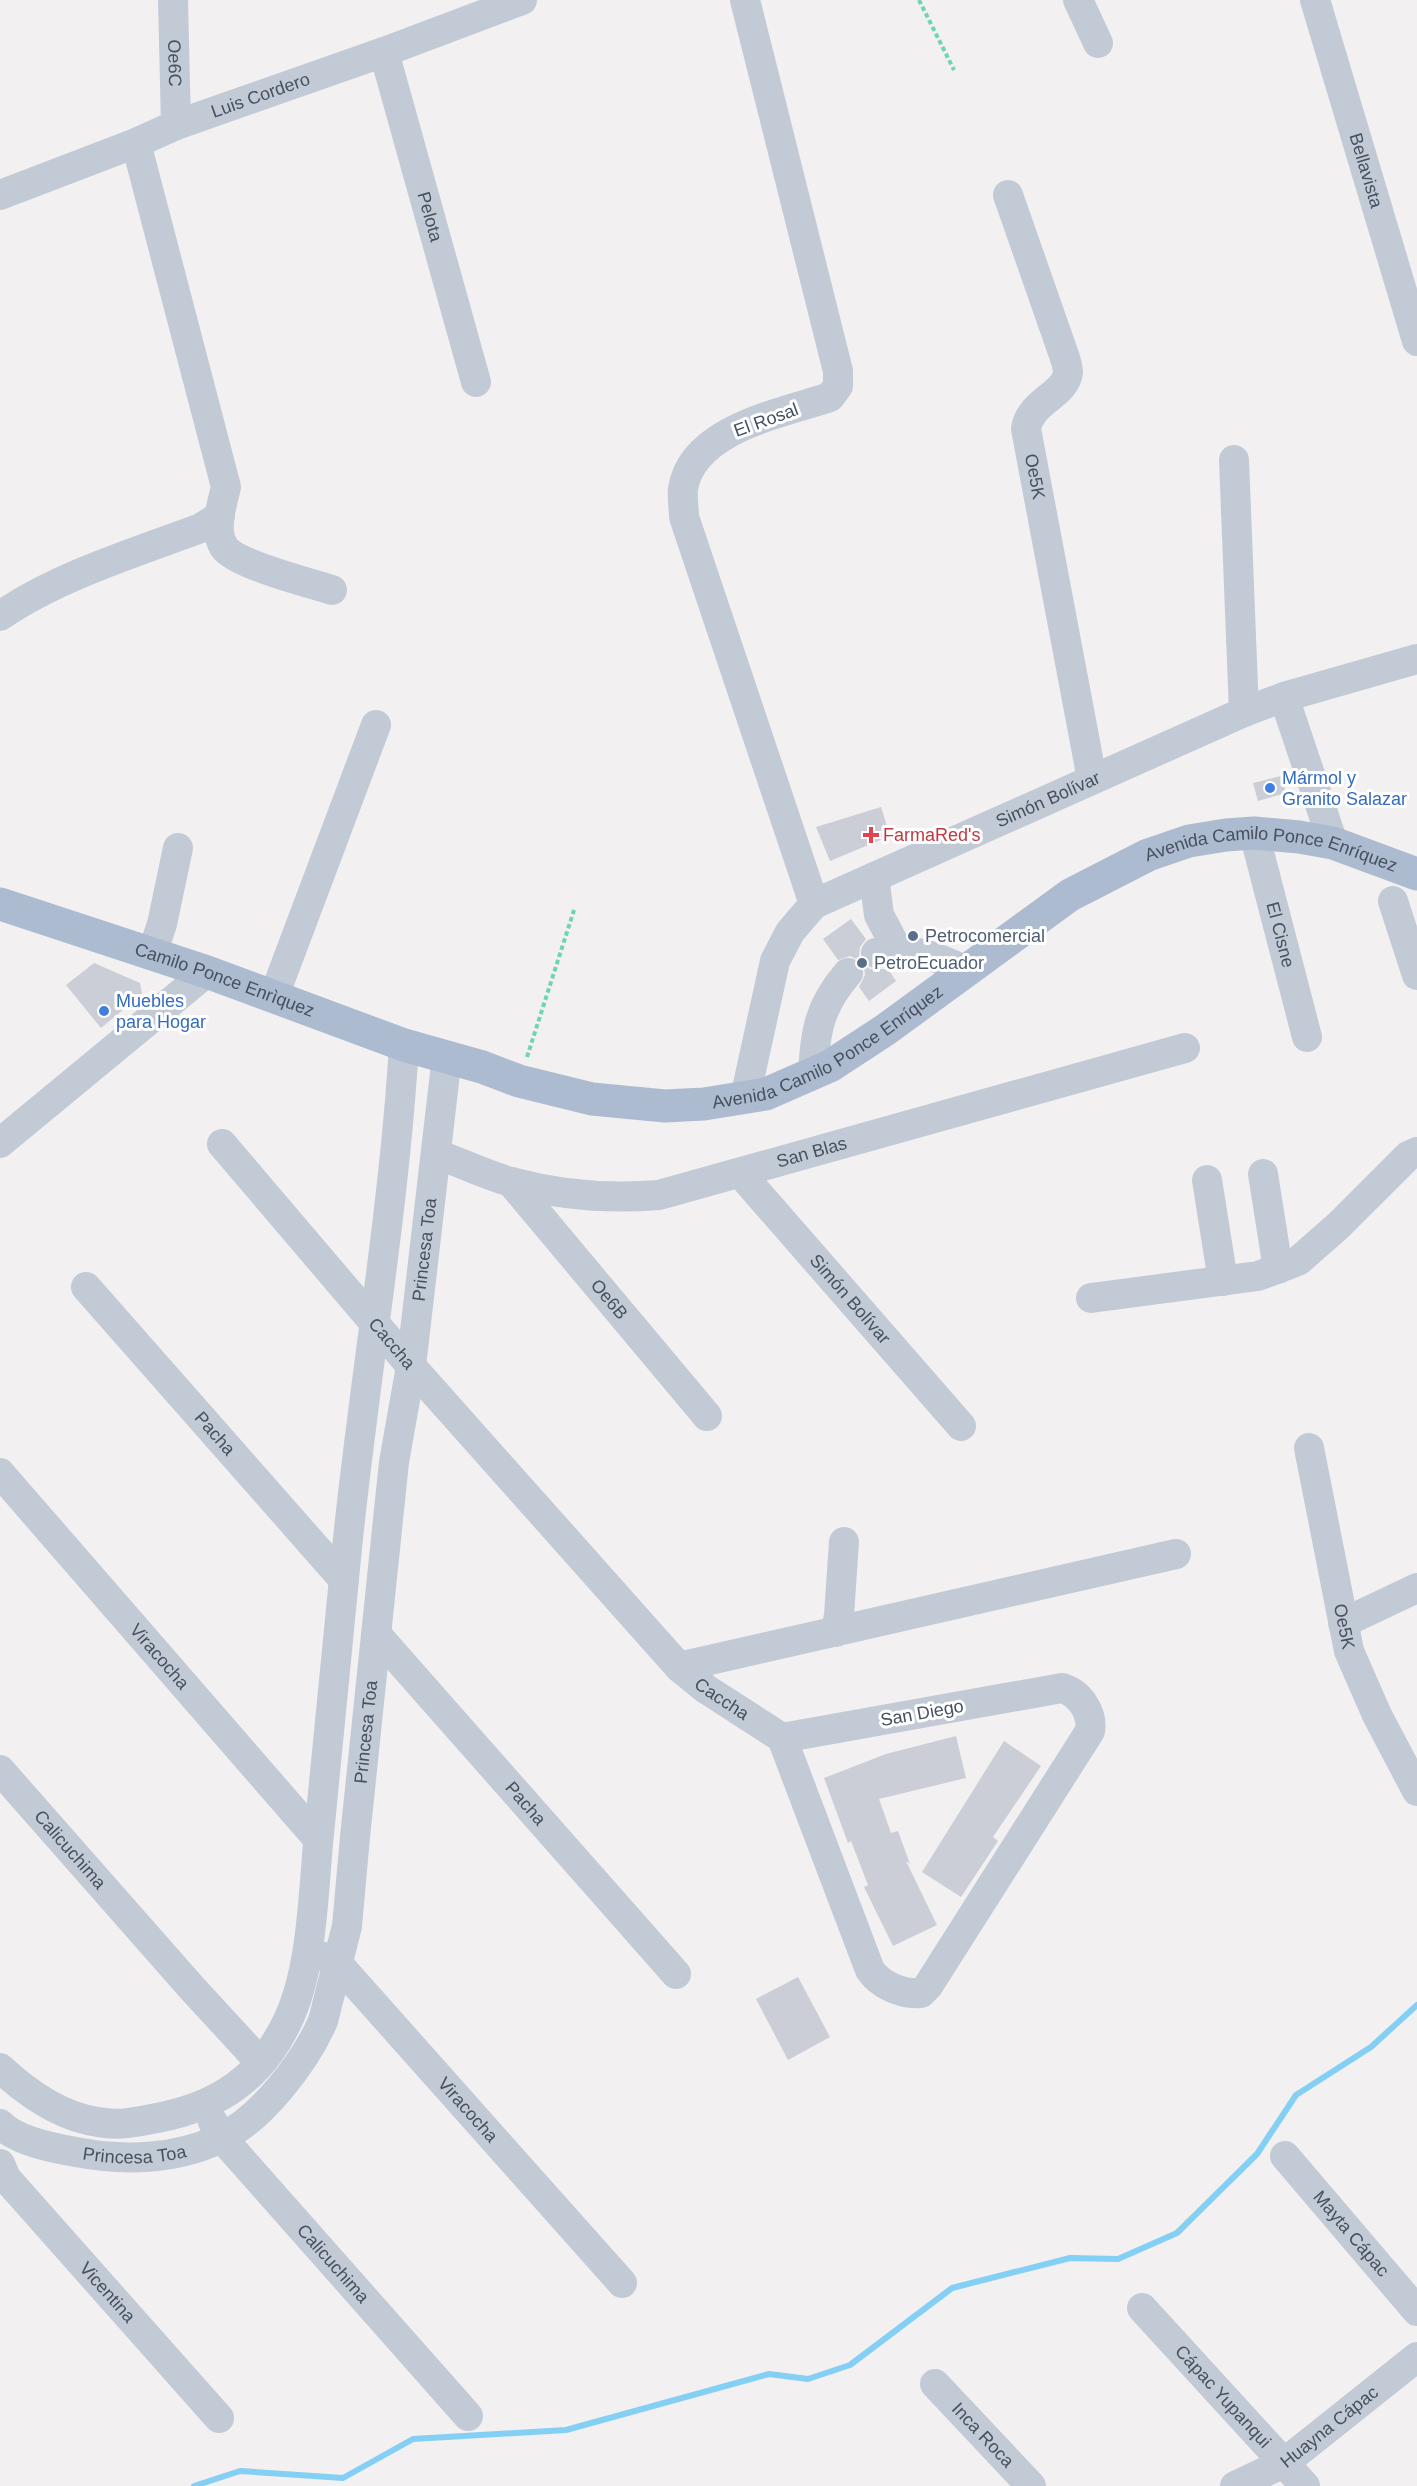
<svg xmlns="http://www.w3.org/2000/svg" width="1417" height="2486" viewBox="0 0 1417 2486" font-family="Helvetica,sans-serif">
  <rect width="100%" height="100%" fill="#f2f0f0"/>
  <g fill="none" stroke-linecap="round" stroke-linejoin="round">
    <path stroke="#84cff4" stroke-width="6" d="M194,2486L240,2471L343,2478L413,2439L566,2430L769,2374L808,2379L850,2365L952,2288L1070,2258L1118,2259L1177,2233L1257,2154L1296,2095L1371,2047L1417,2005"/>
  </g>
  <path fill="#cbced6" d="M1281,776L1286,793L1258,801L1253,783Z
    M881,807L890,836L830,861L816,827Z
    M851,919L866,939L860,947L859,956L862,963L870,969H888L896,981L869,1001L859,987L865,975L864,967L859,960L850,956L838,960L823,939Z
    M94,963L140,983L142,994L101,1028L66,985Z
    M956,1736L966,1778L879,1799L891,1833L898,1831L910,1864L906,1861L937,1925L893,1946L864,1887L868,1885L851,1841L848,1843L824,1778L886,1754Z
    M1004,1741L1041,1766L993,1837L998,1841L961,1897L922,1872Z
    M798,1977L830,2037L788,2060L756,1999Z"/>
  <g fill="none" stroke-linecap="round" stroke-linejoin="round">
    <path stroke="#6fd5af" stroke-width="4" stroke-dasharray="4.5 3" stroke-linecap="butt" d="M919,0L954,70
      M527,1057L575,907"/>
    <g stroke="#c2cad6" stroke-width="30">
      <path id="s1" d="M173,0L176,125"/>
      <path d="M745,0L838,371V386L830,397C782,413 692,429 683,489C682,498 684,509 684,517L814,904"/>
      <path d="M1078,0L1098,43"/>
      <path id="s2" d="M1315,0L1417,341"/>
      <path id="s3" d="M384,52L476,382"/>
      <path d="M136,143L226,487C222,504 213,530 224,547C235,564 310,583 332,590"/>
      <path id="s4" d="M0,195L136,143L176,125L384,52L522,0"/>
      <path id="s5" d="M1008,195L1065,358C1066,362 1068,368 1068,372C1066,395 1030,401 1026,429L1092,779"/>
      <path d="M1234,460L1244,712"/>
      <path d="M0,616C56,577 136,552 201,528L220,516"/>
      <path d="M1284,697L1333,843"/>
      <path id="s6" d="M1254,833L1307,1037"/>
      <path d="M874,877L879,915L897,949"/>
      <path d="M1393,901L1417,975"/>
      <path d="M876,953C910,946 936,956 966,971"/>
      <path d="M152,954L162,924L178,848"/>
      <path d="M274,996L376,725"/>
      <path d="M813,1074C815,1032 819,1006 848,973"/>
      <path id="s7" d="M745,1098L775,961L790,932L814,904L1244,712L1284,697L1417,659"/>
      <path d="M0,1143L207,972"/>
      <path id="s8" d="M222,1144L411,1366L679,1667L706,1689L782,1738L870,1970C880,1985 903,1995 921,1993L928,1986L1090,1731C1093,1713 1080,1693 1062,1688L782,1738"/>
      <path id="s9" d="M437,1154C461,1163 486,1175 511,1182C559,1195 610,1199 659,1195L1185,1048"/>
      <path id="s10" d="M741,1174L961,1426"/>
      <path d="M1263,1174L1278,1269"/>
      <path d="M1207,1180L1223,1281"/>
      <path id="s11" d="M511,1182L707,1416"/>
      <path id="s12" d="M86,1287L344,1580"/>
      <path d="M1091,1298L1258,1276L1298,1261L1338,1226L1408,1156L1417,1152"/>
      <path id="s13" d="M1309,1448L1349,1651L1377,1715L1417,1791"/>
      <path id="s14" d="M0,1473L318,1839"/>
      <path d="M1343,1623L1417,1588"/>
      <path d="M836,1632L839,1615L844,1542"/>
      <path id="s15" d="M376,1634L676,1974"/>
      <path d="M679,1667L1176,1554"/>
      <path id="s16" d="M0,1770L191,1987L260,2062"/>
      <path id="s17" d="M325,1957L338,1964L622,2283"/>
      <path d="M0,2068C27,2093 61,2117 98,2122C118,2126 137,2122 157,2118C220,2106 262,2077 289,2018C313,1965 313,1891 319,1834C328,1739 337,1644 347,1548C364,1380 394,1213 404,1045"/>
      <path id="s18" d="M213,2122L222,2138L468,2416"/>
      <path id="s19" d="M0,2124C16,2141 53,2148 76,2152C123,2161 175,2160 219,2139C261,2120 305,2062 323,2021L347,1926L355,1837L394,1462L411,1366L447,1056"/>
      <path id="s20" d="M1285,2156L1417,2311"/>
      <path id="s21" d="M0,2164L6,2178L219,2418"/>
      <path id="s22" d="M1142,2308L1305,2486"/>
      <path id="s23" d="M935,2384L1031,2486"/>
      <path id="s24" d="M1235,2486L1284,2463L1417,2357"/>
    </g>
    <path stroke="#adbbd1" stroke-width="33" id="s25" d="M0,904L207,972L404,1045L482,1067L519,1081L592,1099L665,1106L704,1104L766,1094L830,1066L885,1030L1070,895L1148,855L1189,841L1226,835L1254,833L1299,837L1333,843L1417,874"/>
  </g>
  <g fill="#3f7fe0" stroke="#fff" stroke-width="2">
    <circle cx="1270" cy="788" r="6"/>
    <circle cx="104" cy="1011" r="6"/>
  </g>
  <path fill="#e0444e" stroke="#fff" stroke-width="2" d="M868 826h6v6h6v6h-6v6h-6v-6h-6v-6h6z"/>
  <g fill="#5c6f8a" stroke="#fff" stroke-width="2">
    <circle cx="913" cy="936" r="6"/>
    <circle cx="862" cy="963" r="6"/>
  </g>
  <g text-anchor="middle" stroke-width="6" stroke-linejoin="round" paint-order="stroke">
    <g font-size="18" fill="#46505f" stroke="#fff">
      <text dy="6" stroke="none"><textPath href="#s1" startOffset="63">Oe6C</textPath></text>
      <text dy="6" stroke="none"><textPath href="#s4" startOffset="279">Luis Cordero</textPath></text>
      <text dy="6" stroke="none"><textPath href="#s2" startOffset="178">Bellavista</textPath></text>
      <text dy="6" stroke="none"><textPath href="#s3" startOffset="171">Pelota</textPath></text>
      <text transform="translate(766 420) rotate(-20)" y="6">El Rosal</text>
      <text dy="6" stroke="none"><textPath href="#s5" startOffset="308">Oe5K</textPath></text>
      <text dy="6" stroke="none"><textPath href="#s7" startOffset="466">Simón Bolívar</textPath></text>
      <text dy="6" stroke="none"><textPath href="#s25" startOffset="1378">Avenida Camilo Ponce Enríquez</textPath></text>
      <text dy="6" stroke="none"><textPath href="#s6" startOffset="105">El Cisne</textPath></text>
      <text dy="6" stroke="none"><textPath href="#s25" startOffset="237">Camilo Ponce Enrìquez</textPath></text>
      <text dy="6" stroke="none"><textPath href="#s25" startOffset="874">Avenida Camilo Ponce Enríquez</textPath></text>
      <text dy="6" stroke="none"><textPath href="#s9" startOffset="387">San Blas</textPath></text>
      <text dy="6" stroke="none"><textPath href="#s19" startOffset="1167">Princesa Toa</textPath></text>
      <text dy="6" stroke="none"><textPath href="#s11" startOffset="153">Oe6B</textPath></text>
      <text dy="6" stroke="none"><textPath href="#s10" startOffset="166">Simón Bolívar</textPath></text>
      <text dy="6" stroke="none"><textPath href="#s8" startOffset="262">Caccha</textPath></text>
      <text dy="6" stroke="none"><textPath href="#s12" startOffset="195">Pacha</textPath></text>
      <text dy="6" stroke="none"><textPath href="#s13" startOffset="182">Oe5K</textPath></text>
      <text dy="6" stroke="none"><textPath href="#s14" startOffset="243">Viracocha</textPath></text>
      <text dy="6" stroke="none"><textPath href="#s8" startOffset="748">Caccha</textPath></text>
      <text transform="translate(922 1713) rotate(-10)" y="6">San Diego</text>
      <text dy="6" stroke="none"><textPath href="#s19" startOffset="681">Princesa Toa</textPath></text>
      <text dy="6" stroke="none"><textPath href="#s15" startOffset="226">Pacha</textPath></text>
      <text dy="6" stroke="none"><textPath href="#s16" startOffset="106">Calicuchima</textPath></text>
      <text dy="6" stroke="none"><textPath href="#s17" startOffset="210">Viracocha</textPath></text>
      <text dy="6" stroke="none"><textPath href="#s19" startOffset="141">Princesa Toa</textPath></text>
      <text dy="6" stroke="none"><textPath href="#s20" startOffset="102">Mayta Cápac</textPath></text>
      <text dy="6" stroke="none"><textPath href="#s18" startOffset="186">Calicuchima</textPath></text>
      <text dy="6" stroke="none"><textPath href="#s21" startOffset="168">Vicentina</textPath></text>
      <text dy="6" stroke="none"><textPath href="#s22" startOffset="120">Cápac Yupanqui</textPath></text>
      <text dy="6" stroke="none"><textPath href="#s24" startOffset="112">Huayna Cápac</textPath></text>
      <text dy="6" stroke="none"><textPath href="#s23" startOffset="70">Inca Roca</textPath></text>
    </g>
    <g font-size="18" fill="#366cbe" stroke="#fff" text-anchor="start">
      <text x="1282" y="784">Mármol y<tspan x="1282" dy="21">Granito Salazar</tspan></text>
      <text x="116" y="1007">Muebles<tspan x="116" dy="21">para Hogar</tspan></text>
    </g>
    <g font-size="18" fill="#be3a42" stroke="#fff" text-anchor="start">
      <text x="883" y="841">FarmaRed's</text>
    </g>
    <g font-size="18" fill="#4e5e75" stroke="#fff" text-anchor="start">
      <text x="925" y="942">Petrocomercial</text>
      <text x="874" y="969">PetroEcuador</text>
    </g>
  </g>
</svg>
